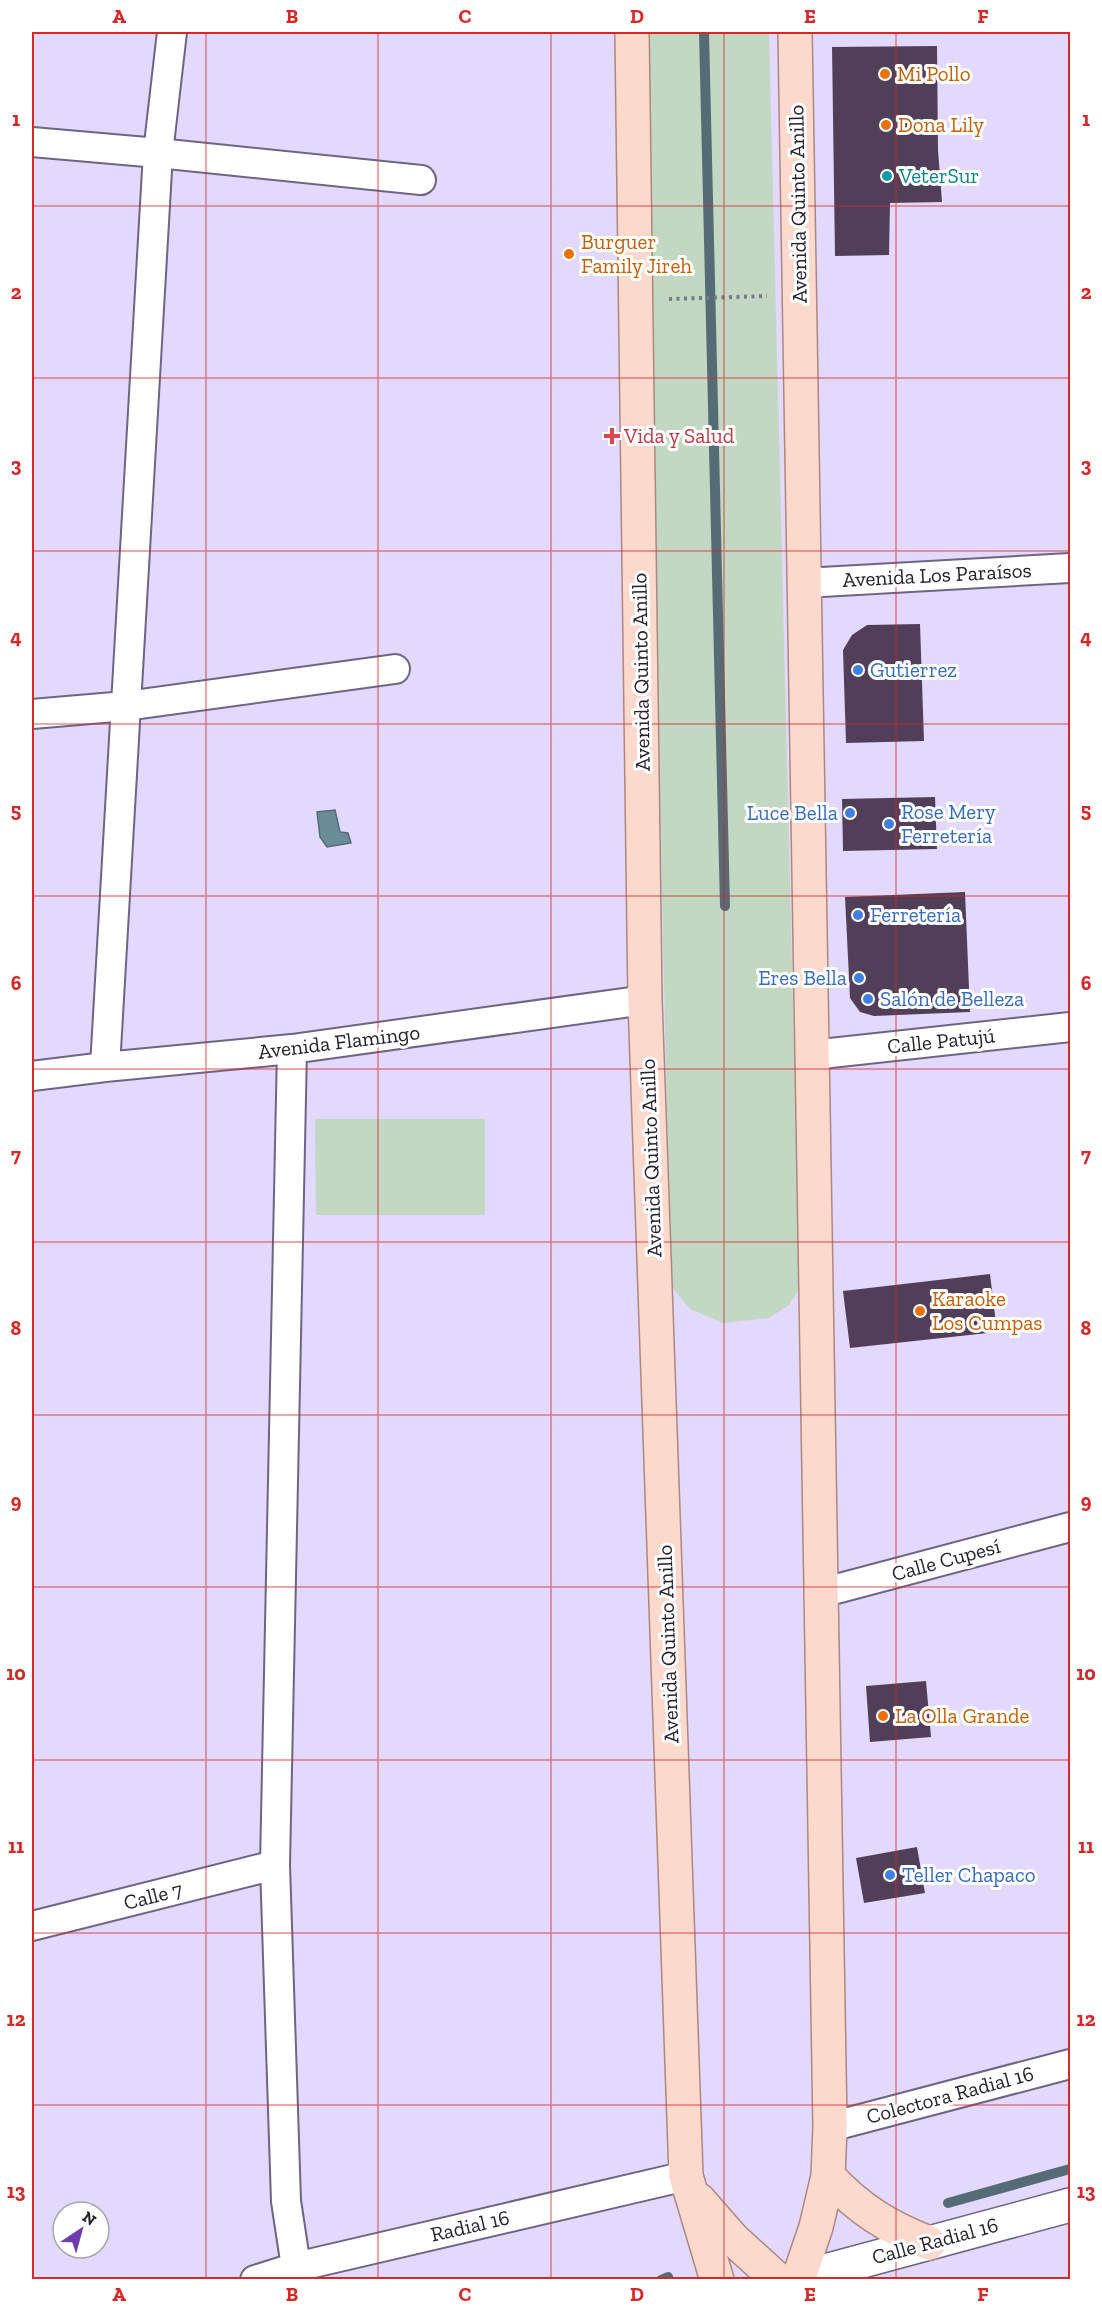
<svg xmlns="http://www.w3.org/2000/svg" width="1102" height="2311" viewBox="0 0 1102 2311" font-family="'Zilla Slab',serif">
  <rect width="100%" height="100%" fill="#e2d9fd"/>
  <path fill="#c3d8c2" d="M642,32H769L800,1287L789,1305L769,1318L723,1323L690,1309L671,1286Z
    M315,1119H485V1215H316Z"/>
  <path fill="#6a8c96" stroke="#556c76" stroke-width="1.5" d="M335,810L340,832L348,833L351,843L327,847L320,837L317,812Z"/>
  <g fill="none" stroke-linecap="round" stroke-linejoin="round">
    <path stroke="#556c76" stroke-width="10" d="M704,32L725,906
      M948,2203L1070,2169
      M661,2280L668,2277"/>
  </g>
  <path fill="#513f5a" d="M937,46L938,150L942,202L890,203L889,255L835,256L832,47Z
    M920,624L924,741L846,743L843,650L852,635L867,625Z
    M935,797L937,849L843,851L842,799Z
    M965,892L970,1012L874,1016L860,1012L850,998L845,897Z
    M990,1274L997,1332L850,1348L843,1291Z
    M926,1681L931,1737L870,1742L866,1686Z
    M917,1847L925,1893L864,1903L856,1858Z"/>
  <g fill="none" stroke-linecap="round" stroke-linejoin="round">
    <defs>
      <path id="minor" d="M32,142L158,153L421,180
        M804,583L1070,568
        M32,714L126,706L395,669
        M292,1049L275,1865L286,2201L296,2267
        M812,1055L1070,1027
        M105,1067L158,153L172,32
        M32,1076L105,1067L292,1049L645,1000
        M821,1593L1070,1527
        M32,1926L275,1865
        M830,2127L1070,2064
        M255,2280L296,2267L686,2176"/>
      <path id="tertiary" d="M792,2280L1070,2205"/>
      <path id="primary" d="M632,32L645,1000L686,2176L717,2280
        M795,32L830,2127L828,2176L816,2227L798,2280
        M828,2176C859,2209 887,2227 929,2243
        M699,2200L733,2239L778,2280"/>
    </defs>
    <use href="#minor" stroke="#6e6585" stroke-width="32"/>
    <use href="#tertiary" stroke="#6e6585" stroke-width="36"/>
    <use href="#primary" stroke="#ae8780" stroke-width="36"/>
    <path stroke="#7d778e" stroke-width="4" stroke-dasharray="3 4.5" stroke-linecap="butt" d="M669,299L767,296"/>
    <use href="#minor" stroke="#fff" stroke-width="28"/>
    <use href="#tertiary" stroke="#fff" stroke-width="33"/>
    <use href="#primary" stroke="#fbd9cd" stroke-width="33"/>
  </g>
  <path fill="none" stroke="#d62828" stroke-width="1.5" stroke-opacity="0.55" d="M206,32V2280M378,32V2280M551,32V2280M724,32V2280M896,32V2280M32,206H1070M32,378H1070M32,551H1070M32,724H1070M32,896H1070M32,1069H1070M32,1242H1070M32,1415H1070M32,1587H1070M32,1760H1070M32,1933H1070M32,2105H1070"/>
  <g fill="#e8710a" stroke="#fff" stroke-width="2">
    <circle cx="885" cy="74" r="6"/>
    <circle cx="886" cy="125" r="6"/>
    <circle cx="569" cy="254" r="6"/>
    <circle cx="920" cy="1311" r="6"/>
    <circle cx="883" cy="1716" r="6"/>
  </g>
  <circle fill="#0f9aa8" stroke="#fff" stroke-width="2" cx="887" cy="176" r="6"/>
  <path fill="#e0444e" stroke="#fff" stroke-width="2" d="M609 427h6v6h6v6h-6v6h-6v-6h-6v-6h6z"/>
  <g fill="#3f7fe0" stroke="#fff" stroke-width="2">
    <circle cx="858" cy="670" r="6"/>
    <circle cx="850" cy="813" r="6"/>
    <circle cx="889" cy="824" r="6"/>
    <circle cx="858" cy="915" r="6"/>
    <circle cx="859" cy="978" r="6"/>
    <circle cx="868" cy="999" r="6"/>
    <circle cx="890" cy="1875" r="6"/>
  </g>
  <g text-anchor="middle" stroke-width="6" stroke-linejoin="round" paint-order="stroke">
    <g font-size="21" fill="#c56008" stroke="#fff" text-anchor="start">
      <text x="897" y="81">Mi Pollo</text>
      <text x="898" y="132">Dona Lily</text>
      <text x="581" y="249">Burguer<tspan x="581" dy="24">Family Jireh</tspan></text>
      <text x="932" y="1306">Karaoke<tspan x="932" dy="24">Los Cumpas</tspan></text>
      <text x="895" y="1723">La Olla Grande</text>
    </g>
    <g font-size="21" fill="#0d838f" stroke="#fff" text-anchor="start">
      <text x="899" y="183">VeterSur</text>
    </g>
    <g font-size="21" fill="#24202d" stroke="#fff">
      <text transform="translate(798 204) rotate(-91)" y="7">Avenida Quinto Anillo</text>
      <text transform="translate(937 575) rotate(-3)" y="7">Avenida Los Paraísos</text>
      <text transform="translate(641 672) rotate(-91)" y="7">Avenida Quinto Anillo</text>
      <text transform="translate(941 1041) rotate(-6)" y="7">Calle Patujú</text>
      <text transform="translate(339 1042) rotate(-7)" y="7">Avenida Flamingo</text>
      <text transform="translate(651 1158) rotate(-92)" y="7">Avenida Quinto Anillo</text>
      <text transform="translate(946 1560) rotate(-15)" y="7">Calle Cupesí</text>
      <text transform="translate(668 1644) rotate(-92)" y="7">Avenida Quinto Anillo</text>
      <text transform="translate(153 1896) rotate(-14)" y="7">Calle 7</text>
      <text transform="translate(950 2095) rotate(-15)" y="7">Colectora Radial 16</text>
      <text transform="translate(470 2226) rotate(-13)" y="7">Radial 16</text>
      <text transform="translate(935 2241) rotate(-15)" y="7">Calle Radial 16</text>
    </g>
    <g font-size="21" fill="#be3a42" stroke="#fff" text-anchor="start">
      <text x="624" y="443">Vida y Salud</text>
    </g>
    <g font-size="21" fill="#366cbe" stroke="#fff" text-anchor="start">
      <text x="870" y="677">Gutierrez</text>
      <text x="901" y="819">Rose Mery<tspan x="901" dy="24">Ferretería</tspan></text>
      <text x="838" y="820" text-anchor="end">Luce Bella</text>
      <text x="870" y="922">Ferretería</text>
      <text x="847" y="985" text-anchor="end">Eres Bella</text>
      <text x="880" y="1006">Salón de Belleza</text>
      <text x="902" y="1882">Teller Chapaco</text>
    </g>
  </g>
  <rect width="1102" height="2311" fill="none" stroke="#ffffff" stroke-width="66"/>
  <g transform="translate(81 2230) rotate(36)"><circle r="28" fill="#ffffff" stroke="#a7a6ab" stroke-width="1.5"/>
  <path d="M0-4.5L10 22L0 15L-10 22Z" fill="#6e3bb3"/>
  <text y="-9" font-size="16" font-weight="bold" text-anchor="middle" fill="#24202d">N</text>
  </g>
  <rect x="33" y="33" width="1036" height="2245" fill="none" stroke="#d62828" stroke-width="2"/>
  <g font-size="20" text-anchor="middle" font-weight="bold" fill="#d62828">
    <text x="119" y="23">A</text>
    <text x="292" y="23">B</text>
    <text x="465" y="23">C</text>
    <text x="637" y="23">D</text>
    <text x="810" y="23">E</text>
    <text x="983" y="23">F</text>
    <text x="16" y="126">1</text>
    <text x="1086" y="126">1</text>
    <text x="16" y="299">2</text>
    <text x="1086" y="299">2</text>
    <text x="16" y="472">3</text>
    <text x="1086" y="472">3</text>
    <text x="16" y="644">4</text>
    <text x="1086" y="644">4</text>
    <text x="16" y="817">5</text>
    <text x="1086" y="817">5</text>
    <text x="16" y="990">6</text>
    <text x="1086" y="990">6</text>
    <text x="16" y="1162">7</text>
    <text x="1086" y="1162">7</text>
    <text x="16" y="1335">8</text>
    <text x="1086" y="1335">8</text>
    <text x="16" y="1508">9</text>
    <text x="1086" y="1508">9</text>
    <text x="16" y="1680">10</text>
    <text x="1086" y="1680">10</text>
    <text x="16" y="1853">11</text>
    <text x="1086" y="1853">11</text>
    <text x="16" y="2026">12</text>
    <text x="1086" y="2026">12</text>
    <text x="16" y="2198">13</text>
    <text x="1086" y="2198">13</text>
    <text x="119" y="2301">A</text>
    <text x="292" y="2301">B</text>
    <text x="465" y="2301">C</text>
    <text x="637" y="2301">D</text>
    <text x="810" y="2301">E</text>
    <text x="983" y="2301">F</text>
  </g>
</svg>
